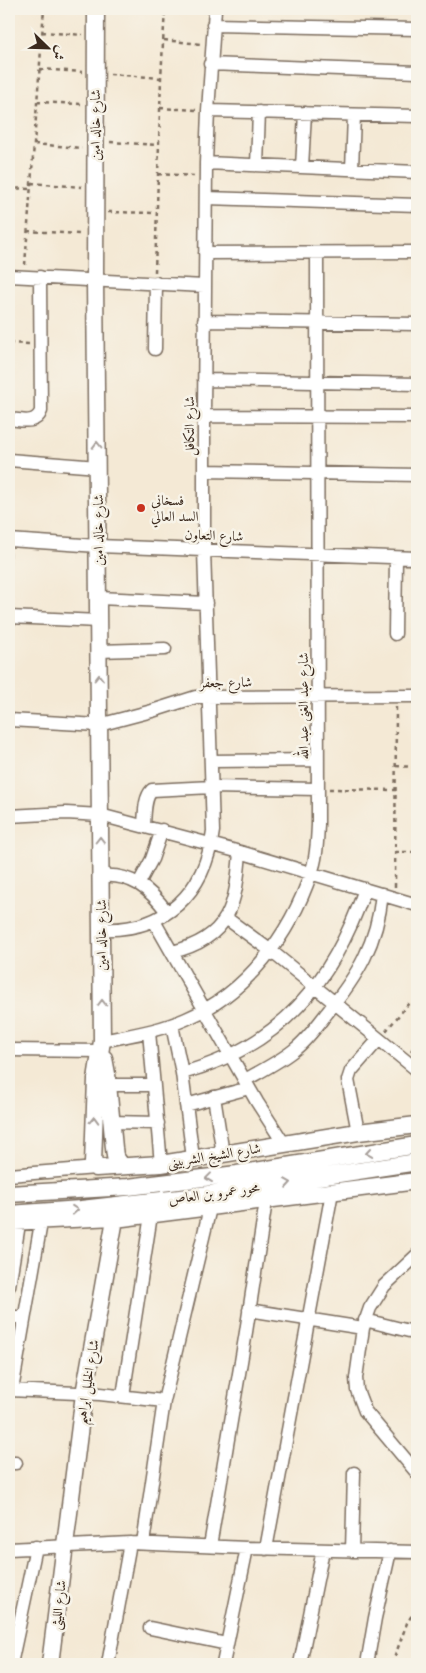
<svg xmlns="http://www.w3.org/2000/svg" width="426" height="1673" viewBox="0 0 426 1673" font-family="'Libre Caslon Text',Amiri,serif">
  <rect width="100%" height="100%" fill="#f7f3e8"/>
  <filter id="ink" filterUnits="userSpaceOnUse"><feTurbulence type="fractalNoise" baseFrequency=".02" numOctaves="2"/><feDisplacementMap in="SourceGraphic" scale="10" xChannelSelector="R" yChannelSelector="G"/><feConvolveMatrix kernelMatrix="1 2 1 2 8 2 1 2 1" color-interpolation-filters="sRGB"/></filter>
  <filter id="wash" filterUnits="userSpaceOnUse"><feTurbulence type="fractalNoise" baseFrequency=".0096" numOctaves="4" result="noise"/><feDisplacementMap in="SourceGraphic" scale="20" xChannelSelector="R" yChannelSelector="G"/><feGaussianBlur stdDeviation="1.12" result="paint"/><feColorMatrix in="noise" values="0 0 0 0 0 0 0 0 0 0 0 0 0 0 0 0 0 1.4 0 .05"/><feComposite in="paint" operator="in"/></filter>
  <g filter="url(#wash)">
    <rect width="100%" height="100%" fill="#f4e9d5"/>
  </g>
  <g filter="url(#ink)">
    <g fill="none" stroke-linecap="round" stroke-linejoin="round">
      <defs>
        <path id="minor" d="M213,25L417,29
          M210,64L417,72
          M208,111L417,116
          M206,163L417,172
          M257,165L259,112
          M302,167L305,113
          M352,169L354,115
          M206,198L417,205
          M205,253L417,252
          M9,276L204,286
          M204,321L417,324
          M155,349L156,283
          M204,380L417,384
          M204,416L417,417
          M9,419C21,420 36,425 41,411L40,277
          M9,460L98,467
          M204,471L417,475
          M9,540L98,546L417,558
          M99,598L206,603
          M9,617L99,621
          M395,634L396,558
          M99,651L165,649
          M9,720L99,725L152,711L196,697L417,696
          M211,761L318,760
          M9,816L66,813L100,815L240,852L417,905
          M144,825C145,814 144,798 152,790L212,787L318,789
          M101,876C131,873 150,889 167,912
          M139,883L152,859L162,830
          M226,918L271,951L417,1070
          M154,921L257,1102L284,1144
          M101,929C165,932 205,893 213,831L204,550V416L206,163L208,111L215,9
          M172,952C230,938 236,905 240,852
          M172,1025L182,1073L193,1158
          M149,1032L161,1164
          M102,1041C131,1035 159,1031 186,1019C247,993 290,935 311,873C317,858 317,841 318,825L317,253
          M9,1050L101,1051
          M182,1073C280,1047 333,982 365,889
          M245,1080C261,1071 279,1062 294,1050C307,1040 317,1026 327,1013C358,975 377,944 382,894
          M108,1085H154
          M214,1097L223,1154
          M186,1105L249,1088
          M110,1122L158,1123
          M358,1132L348,1080L351,1071L379,1039
          M9,1175L96,1168
          M9,1224L115,1219
          M417,1255L384,1286L370,1308L363,1328L356,1378L357,1390L365,1411L417,1473
          M9,1286L19,1224
          M249,1310L363,1328
          M9,1317H24
          M365,1320L417,1333
          M9,1390L100,1394L164,1401
          M12,1390L41,1223
          M123,1396L151,1215
          M9,1463H16
          M143,1543L164,1401L210,1208
          M210,1546L246,1332L266,1201
          M9,1549L130,1543L247,1548L417,1552
          M266,1549L332,1192
          M352,1551L354,1473
          M150,1628L227,1644
          M11,1664L36,1547
          M108,1664L130,1543
          M223,1664L247,1548
          M300,1664L323,1550
          M367,1664L375,1618L390,1551"/>
        <path id="major" d="M96,9L95,280L102,1041L96,1079L93,1163L96,1168L161,1164L358,1132L417,1125
          M104,1058L107,1074L114,1148L115,1156L122,1166
          M9,1194L128,1187L237,1174L417,1145
          M9,1214L81,1209L189,1197L417,1162
          M50,1664L84,1394L115,1219L417,1181"/>
      </defs>
      <use href="#minor" stroke="#7c6d5e" stroke-width="15"/>
      <use href="#major" stroke="#7c6d5e" stroke-width="19"/>
      <path stroke="#7c6d5e" stroke-width="2.5" stroke-dasharray="4 4" stroke-linecap="butt" d="M413,9H417
        M42,32L83,35
        M164,40L200,44
        M40,69L82,72
        M110,74L161,78
        M37,102L81,104
        M160,108L196,110
        M110,142L158,145
        M34,144L82,148
        M158,174L195,176
        M31,183L82,187
        M9,188L30,189
        M108,212L156,213
        M27,231L81,234
        M25,265L44,9
        M155,272L161,78L165,9
        M9,343L29,344
        M9,605L10,551
        M396,766L417,767
        M329,789L396,790
        M395,852H417
        M395,887L396,707
        M386,1031L409,1003
        M411,1051L417,1043
        M392,1664L407,1623L417,1607"/>
      <use href="#minor" stroke="#fff" stroke-width="12"/>
      <use href="#major" stroke="#fff" stroke-width="16"/>
    </g>
    <defs><path id="oneway-chevron" d="M-2-3.5L2.5 0L-2 3.5" fill="none" stroke-width="1.6" stroke-linecap="round" stroke-linejoin="round" transform="scale(1.25)"/></defs>
    <g stroke="#a79f9a">
      <use href="#oneway-chevron" transform="translate(97 445) rotate(-91)"/>
      <use href="#oneway-chevron" transform="translate(99 678) rotate(-90)"/>
      <use href="#oneway-chevron" transform="translate(100 840) rotate(-90)"/>
      <use href="#oneway-chevron" transform="translate(102 1003) rotate(-90)"/>
      <use href="#oneway-chevron" transform="translate(94 1120) rotate(-88)"/>
      <use href="#oneway-chevron" transform="translate(369 1153) rotate(171)"/>
      <use href="#oneway-chevron" transform="translate(209 1178) rotate(173)"/>
      <use href="#oneway-chevron" transform="translate(288 1183) rotate(-9)"/>
      <use href="#oneway-chevron" transform="translate(75 1210) rotate(-5)"/>
    </g>
  </g>
  <circle fill="#c8321e" stroke="#f7f3e8" stroke-width="2" cx="141" cy="508" r="5"/>
  <g text-anchor="middle" stroke-width="5" stroke-linejoin="round" paint-order="stroke">
    <g font-size="14" fill="#3b2a1e" stroke="#f7f3e8">
      <text transform="translate(95 125) rotate(-90)" y="5">شارع خالد امين</text>
      <text transform="translate(189 426) rotate(-90)" y="5">شارع التكافل</text>
      <text transform="translate(98 530) rotate(-90)" y="5">شارع خالد امين</text>
      <text transform="translate(214 535) rotate(2)" y="5">شارع التعاون</text>
      <text transform="translate(226 682) rotate(-1)" y="5">شارع جعفر</text>
      <text transform="translate(303 706) rotate(-90)" y="5">شارع عبد الغنى عبد الله</text>
      <text transform="translate(101 935) rotate(-90)" y="5">شارع خالد امين</text>
      <text transform="translate(214 1155) rotate(-9)" y="5">شارع الشيخ الشربينى</text>
      <text transform="translate(214 1193) rotate(-8)" y="5">محور عمرو بن العاص</text>
      <text transform="translate(87 1382) rotate(-81)" y="5">شارع الخليل ابراهيم</text>
      <text transform="translate(58 1605) rotate(-83)" y="5">شارع الليثى</text>
    </g>
    <g font-size="14" fill="#3b2a1e" stroke="#f7f3e8" text-anchor="start">
      <text x="151" y="505">فسخاني<tspan x="151" dy="16">السد العالي</tspan></text>
    </g>
  </g>
  <rect width="426" height="1673" fill="none" stroke="#f7f3e8" stroke-width="30"/>
  <g transform="translate(48 48) rotate(113)" stroke="#f7f3e8" stroke-width="4" paint-order="stroke">
  <path d="M0-4L9 19L0 12L-9 19Z" fill="#3b2a1e"/>
  <text y="-8" font-size="14" font-weight="bold" text-anchor="middle" fill="#3b2a1e">ش</text>
  </g>
</svg>
